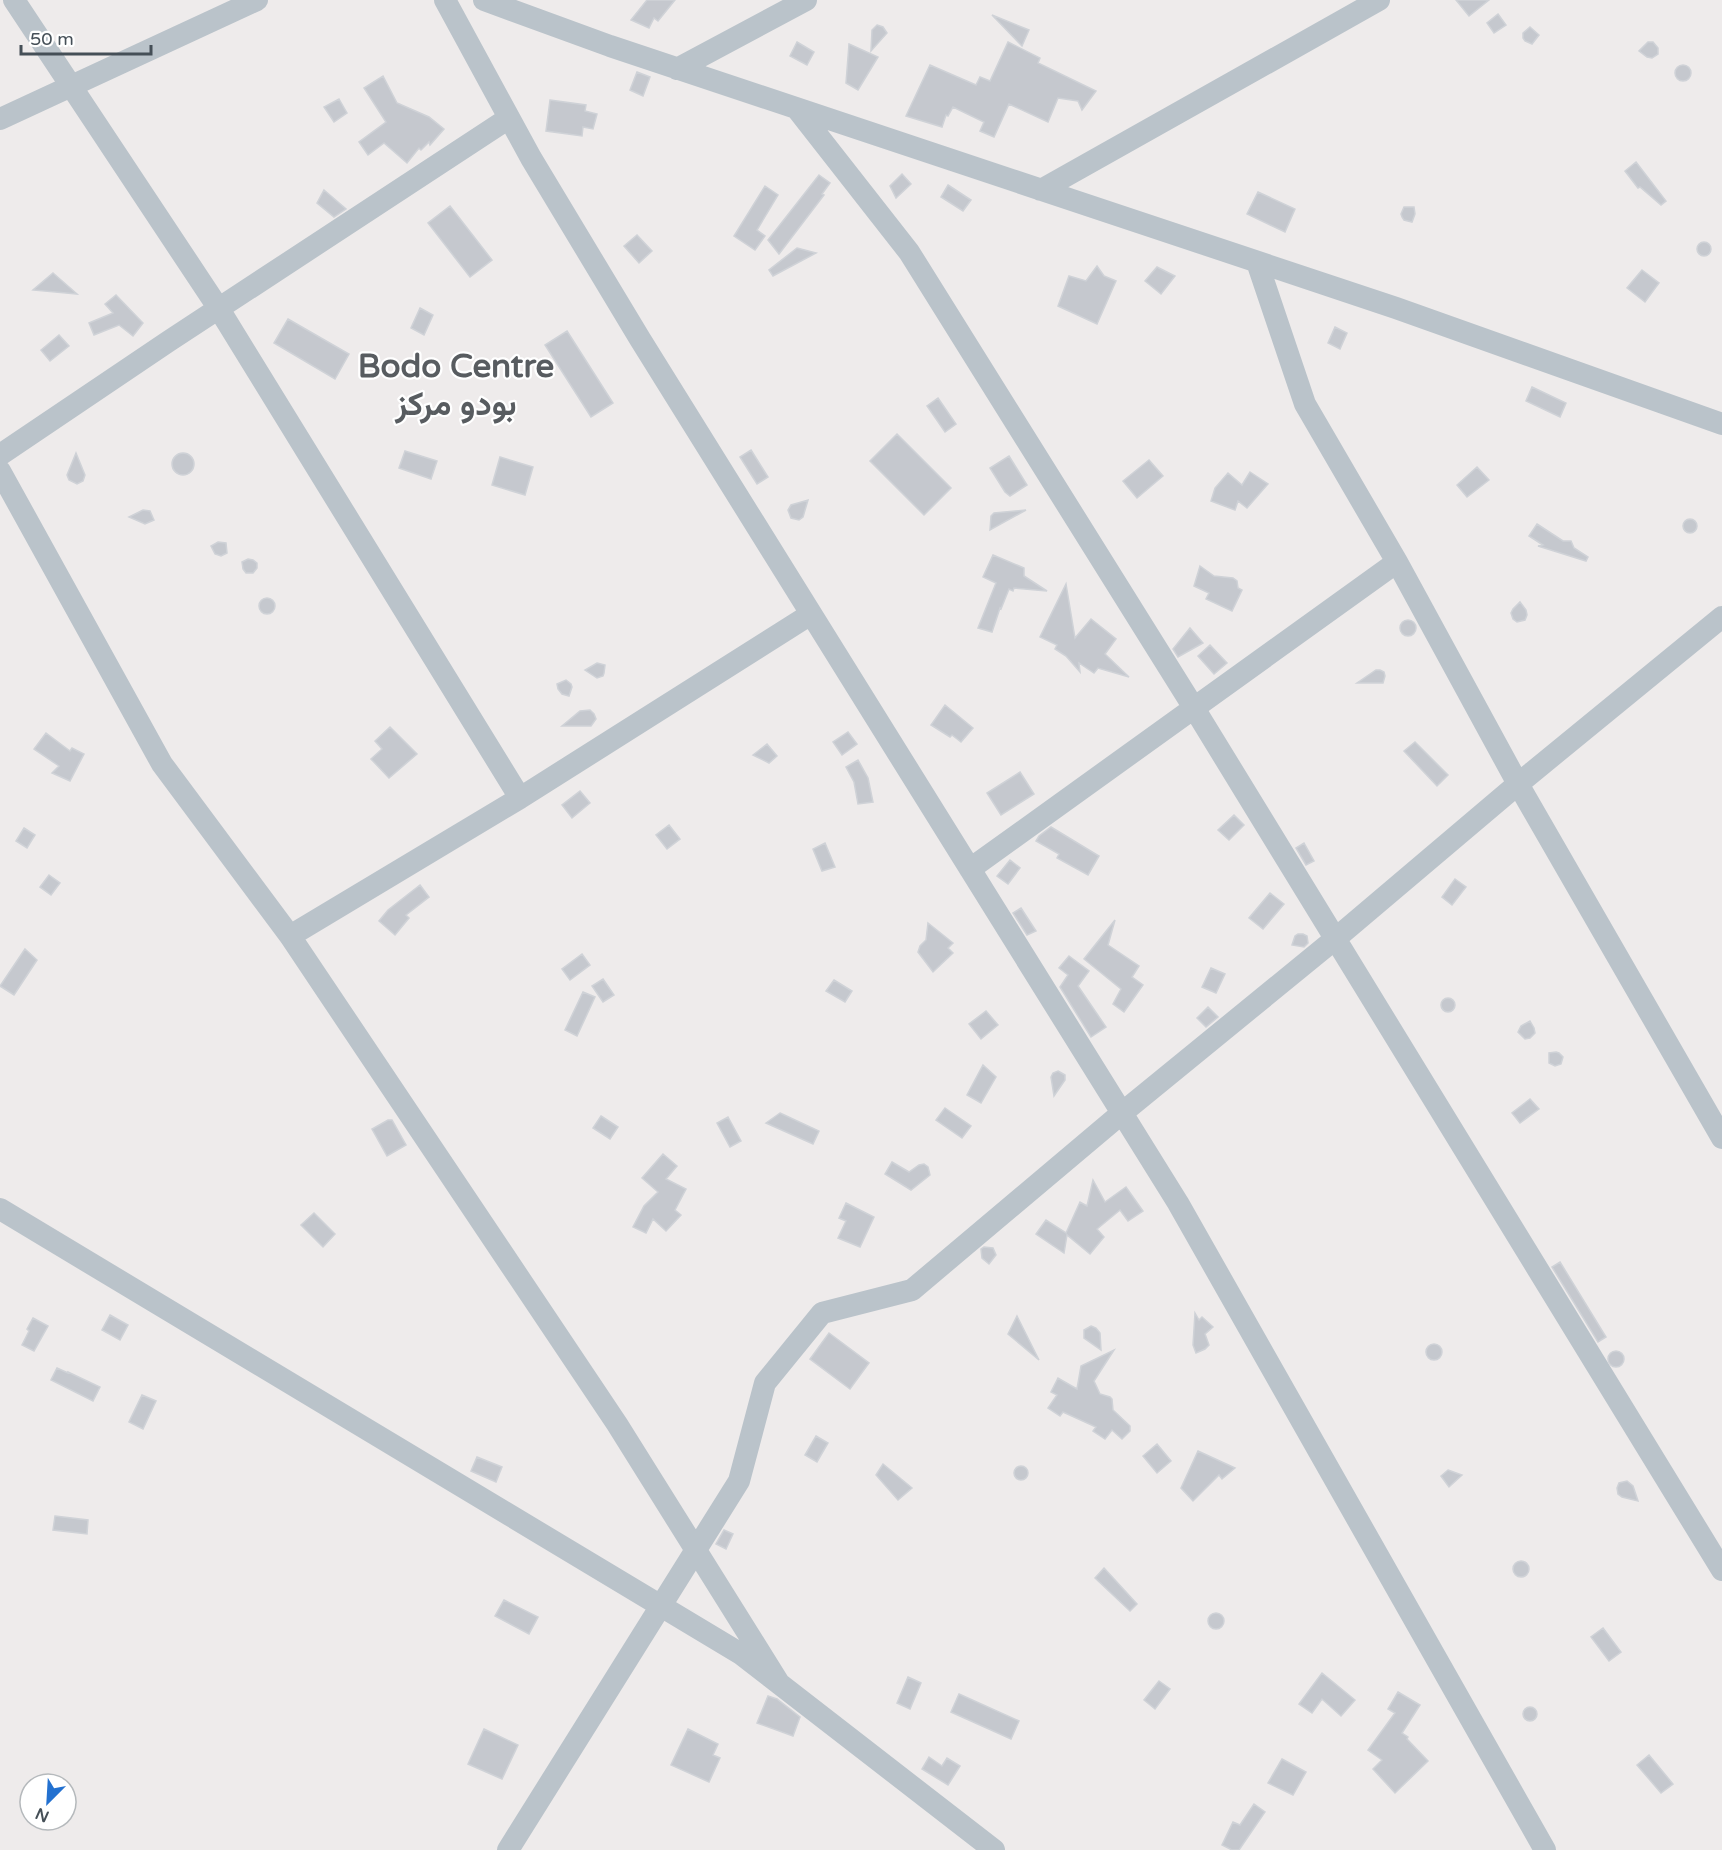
<svg xmlns="http://www.w3.org/2000/svg" width="1722" height="1850" viewBox="0 0 1722 1850" font-family="'Varela Round',Vazirmatn,sans-serif">
  <rect width="100%" height="100%" fill="#eeebeb"/>
  <path fill="#c5c8ce" stroke="#cfd2d7" stroke-width="1.5" d="M647,0H675L658,21L654,18L649,28L631,20Z
    M1456,0H1489L1469,16Z
    M1498,14L1506,25L1494,33L1487,23Z
    M992,15L1029,30L1022,46Z
    M877,25L883,27L887,33L871,51L872,30Z
    M1530,27L1539,35L1532,44L1525,41L1523,38V33Z
    M797,42L814,52L807,65L790,56Z
    M1008,42L1040,58L1038,63L1096,91L1082,110L1078,101L1058,98L1048,122L1009,104L994,137L980,131L984,122L953,107L948,116L946,115L942,127L906,116L930,65L976,85L980,77L990,81Z
    M1648,42H1653L1658,48V54L1652,58L1647,57L1639,51Z
    M849,44L878,57L858,90L846,83Z
    M1675 73a8 8 0 1 1 16 0a8 8 0 1 1-16 0Z
    M637,72L650,77L643,96L630,90Z
    M383,76L397,103L429,117L444,129L430,145L429,142L421,150L419,148L407,163L384,143L368,155L359,142L386,122L364,88Z
    M339,99L347,113L334,122L324,107Z
    M550,100L586,105L585,111L597,114L593,129L583,127L582,136L546,131Z
    M1636,162L1666,201L1661,205L1640,187L1638,188L1625,171Z
    M902,174L911,184L896,198L890,186Z
    M819,175L830,183L822,194L824,195L779,254L768,240Z
    M948,185L971,200L963,211L941,197Z
    M765,186L778,195L757,230L765,236L755,250L734,236Z
    M324,190L346,209L334,217L317,203Z
    M1258,192L1295,209L1285,232L1247,214Z
    M450,206L492,260L470,277L428,223Z
    M1404,207H1414L1415,214L1412,222L1404,220L1402,217L1401,214Z
    M637,235L652,251L639,263L624,246Z
    M1697 249a7 7 0 1 1 14 0a7 7 0 1 1-14 0Z
    M797,248L816,253L773,276L769,270Z
    M1097,266L1104,276L1116,281L1097,324L1058,306L1069,276L1086,281Z
    M1157,267L1175,276L1161,294L1145,281Z
    M1642,270L1659,283L1645,302L1627,288Z
    M53,273L77,294L33,290Z
    M116,295L143,323L133,336L119,325L94,335L89,323L113,313L105,304Z
    M420,308L433,315L424,335L411,328Z
    M288,319L349,354L335,379L274,343Z
    M1335,327L1347,333L1340,349L1328,343Z
    M567,331L613,403L591,417L545,345Z
    M59,335L69,346L50,361L41,350Z
    M1532,387L1566,403L1560,417L1526,401Z
    M938,398L956,424L945,432L927,406Z
    M897,434L951,488L924,515L870,461Z
    M751,450L768,477L757,484L740,457Z
    M405,451L437,461L431,479L399,468Z
    M76,453L85,475L83,481L77,484L69,480L67,475Z
    M172 464a11 11 0 1 1 22 0a11 11 0 1 1-22 0Z
    M1009,456L1027,485L1010,496L1005,492L990,468Z
    M500,457L533,467L525,495L492,485Z
    M1149,460L1163,476L1137,498L1123,481Z
    M1477,467L1489,480L1467,497L1457,485Z
    M1250,472L1268,484L1247,508L1238,501L1235,510L1211,501L1215,488L1228,473L1242,485Z
    M808,500L803,517L799,520L791,518L788,510L791,505Z
    M143,510L150,511L154,520L145,524L129,517Z
    M1026,510L990,530L991,516L994,513Z
    M1683 526a7 7 0 1 1 14 0a7 7 0 1 1-14 0Z
    M1537,524L1563,541H1571L1574,548L1588,557L1586,561L1538,546L1543,545L1529,536Z
    M218,542L226,543L227,553L221,556L215,554L211,546Z
    M993,555L1024,568V576L1047,591L1014,588L1013,591L1009,589L1001,609L1000,608L992,632L978,628L996,583L983,577Z
    M248,559L253,560L257,563V568L253,573H246L243,569L242,562Z
    M1200,566L1214,576L1233,578L1237,581L1238,588L1242,590L1232,611L1206,599L1209,593L1194,586Z
    M1066,584L1075,638L1091,619L1116,639L1105,654L1129,677L1098,668L1094,673L1079,663L1080,672L1066,656L1055,649L1057,645L1040,637Z
    M259 606a8 8 0 1 1 16 0a8 8 0 1 1-16 0Z
    M1520,602L1526,610L1527,615L1525,620L1517,622L1513,619L1511,613L1513,609Z
    M1400 628a8 8 0 1 1 16 0a8 8 0 1 1-16 0Z
    M1190,628L1203,643L1178,657L1173,649Z
    M1210,645L1227,663L1214,674L1198,656Z
    M597,663L605,665L604,673L603,676L597,678L585,670Z
    M1376,670H1380L1384,672L1385,676L1383,683H1357Z
    M566,680L571,684L572,687L569,696L562,694L558,689L557,684Z
    M945,705L973,728L961,742L952,735L950,737L931,725Z
    M590,710L594,714L596,719L591,726H562L580,711Z
    M390,727L417,754L389,778L371,759L382,749L375,741Z
    M848,732L857,744L842,755L833,742Z
    M46,733L70,751L72,748L84,754L70,781L52,773L59,766L34,749Z
    M1415,742L1448,775L1437,786L1404,751Z
    M767,744L777,756L769,763L753,755Z
    M858,760L868,778L873,802L858,804L854,782L846,767Z
    M1020,772L1034,794L1001,815L987,793Z
    M580,791L590,803L572,818L562,805Z
    M1234,815L1244,825L1229,840L1218,830Z
    M669,825L680,839L667,849L656,835Z
    M1051,827L1099,856L1088,875L1057,858L1059,854L1036,841L1039,836Z
    M24,828L35,835L27,848L16,841Z
    M825,843L835,867L822,871L813,849Z
    M1304,843L1314,861L1306,865L1296,848Z
    M1010,860L1020,868L1008,884L997,876Z
    M49,875L60,883L51,895L40,887Z
    M1455,879L1466,887L1452,905L1442,897Z
    M420,885L429,897L406,915L409,918L395,935L379,921L388,910Z
    M1270,893L1284,904L1263,929L1249,918Z
    M1021,908L1036,931L1027,935L1013,913Z
    M1115,920L1108,945L1139,966L1132,977L1143,985L1124,1012L1113,1004L1121,989L1084,959Z
    M928,923L953,943L948,948L953,953L933,972L918,952L920,946L926,940Z
    M1298,934H1303L1307,936L1308,943L1304,947L1292,945L1295,936Z
    M25,949L37,960L14,995L0,986Z
    M582,954L590,965L570,980L562,969Z
    M1069,956L1089,971L1078,986L1106,1027L1091,1037L1060,987L1068,975L1059,968Z
    M1211,968L1225,974L1216,993L1202,987Z
    M603,979L614,995L603,1002L592,986Z
    M834,980L852,991L845,1002L826,991Z
    M583,992L595,997L577,1036L565,1030Z
    M1441 1005a7 7 0 1 1 14 0a7 7 0 1 1-14 0Z
    M1208,1007L1218,1017L1206,1027L1197,1018Z
    M986,1011L998,1025L981,1039L969,1024Z
    M1530,1021L1534,1028L1535,1033L1530,1038L1525,1039L1518,1032L1521,1026Z
    M1556,1052L1559,1053L1563,1057L1561,1064L1555,1066L1549,1063V1053Z
    M983,1065L996,1077L981,1103L967,1095Z
    M1058,1071L1065,1075V1080L1054,1096L1051,1077L1053,1073Z
    M1530,1099L1539,1109L1520,1123L1512,1113Z
    M945,1108L971,1126L962,1138L936,1120Z
    M780,1113L819,1131L813,1144L766,1123Z
    M601,1116L618,1127L610,1139L593,1128Z
    M728,1117L741,1141L730,1147L717,1123Z
    M388,1120H392L406,1145L387,1156L372,1129Z
    M663,1154L677,1166L666,1179L686,1189L675,1210L681,1215L666,1231L653,1219L646,1233L633,1227L644,1206L658,1192L642,1178Z
    M892,1162L909,1172L919,1165L924,1164L928,1167L930,1175L911,1190L885,1174Z
    M1093,1180L1105,1202L1126,1187L1143,1211L1128,1221L1120,1210L1097,1229L1104,1237L1090,1254L1067,1235L1064,1253L1036,1234L1046,1220L1066,1233L1080,1202L1087,1206Z
    M846,1203L874,1217L860,1247L838,1238L846,1221L839,1218Z
    M314,1213L335,1234L323,1247L301,1225Z
    M984,1247L993,1248L996,1255L989,1264L982,1258L981,1249Z
    M1560,1262L1606,1337L1598,1342L1552,1267Z
    M1195,1313L1199,1320L1202,1317L1213,1327L1205,1334L1209,1345L1205,1349L1196,1353L1193,1345Z
    M110,1315L128,1325L120,1340L102,1330Z
    M1017,1316L1039,1360L1008,1334Z
    M33,1318L48,1326L34,1351L22,1345L29,1331L27,1329Z
    M1091,1326L1096,1328L1100,1333L1101,1350L1084,1338V1330Z
    M829,1333L869,1363L850,1389L810,1359Z
    M1426 1352a8 8 0 1 1 16 0a8 8 0 1 1-16 0Z
    M1114,1350L1094,1381L1100,1394L1110,1397L1112,1399L1113,1410L1130,1426V1431L1122,1439L1112,1430L1105,1439L1093,1431L1096,1427L1063,1412L1060,1416L1048,1408L1057,1395L1051,1392L1058,1378L1077,1389L1081,1366Z
    M1608 1359a8 8 0 1 1 16 0a8 8 0 1 1-16 0Z
    M57,1368L68,1373V1372L100,1387L93,1401L51,1380Z
    M142,1395L156,1401L143,1429L129,1422Z
    M816,1436L828,1443L817,1462L805,1455Z
    M1157,1444L1171,1461L1157,1473L1143,1456Z
    M1198,1451L1235,1468L1222,1479L1219,1475L1193,1501L1181,1488Z
    M477,1457L502,1467L496,1482L471,1471Z
    M883,1464L912,1488L898,1500L876,1475Z
    M1014 1473a7 7 0 1 1 14 0a7 7 0 1 1-14 0Z
    M1448,1470L1462,1475L1449,1487L1441,1476Z
    M1627,1481L1633,1486L1638,1501L1622,1497L1618,1494L1617,1488L1619,1483Z
    M55,1516L88,1520L87,1534L53,1530Z
    M724,1530L733,1534L726,1549L716,1544Z
    M1513 1569a8 8 0 1 1 16 0a8 8 0 1 1-16 0Z
    M1104,1568L1137,1604L1130,1611L1095,1578Z
    M504,1600L538,1617L529,1634L495,1616Z
    M1208 1621a8 8 0 1 1 16 0a8 8 0 1 1-16 0Z
    M1603,1628L1621,1652L1609,1661L1591,1637Z
    M1322,1673L1355,1700L1341,1716L1322,1699L1312,1713L1299,1704Z
    M908,1677L921,1683L910,1709L897,1703Z
    M1159,1681L1170,1689L1155,1709L1144,1700Z
    M1398,1692L1420,1705L1402,1733L1408,1737L1407,1739L1428,1761L1395,1793L1373,1769L1382,1760L1368,1750L1395,1713L1388,1709Z
    M959,1694L1019,1721L1011,1739L951,1712Z
    M768,1696L777,1699L800,1717L793,1736L757,1723Z
    M1523 1714a7 7 0 1 1 14 0a7 7 0 1 1-14 0Z
    M484,1729L518,1745L502,1779L468,1764Z
    M688,1729L718,1744L713,1755L720,1758L709,1782L671,1765Z
    M1649,1755L1673,1784L1661,1793L1637,1765Z
    M929,1757L942,1766L947,1758L960,1766L948,1785L922,1769Z
    M1282,1759L1306,1772L1293,1795L1268,1783Z
    M1254,1804L1265,1812L1239,1850H1232L1222,1845L1233,1822L1240,1825Z"/>
  <g fill="none" stroke-linecap="round" stroke-linejoin="round">
    <path stroke="#bac3ca" stroke-width="22" d="M14,0L219,309L520,798
      M445,0L531,158L640,339L1178,1203L1545,1850
      M484,0L610,46L1396,308L1722,424
      M677,69L806,0
      M797,109L909,252L1194,708L1722,1570
      M0,119L257,0
      M1041,190L1379,0
      M1257,262L1305,404L1397,562L1518,784L1722,1138
      M0,455L169,341L509,118
      M0,471L162,764L290,936L617,1424L779,1683
      M970,869L1397,562
      M290,936L520,798L811,614
      M0,1209L741,1654L994,1850
      M508,1850L739,1481L765,1383L822,1313L912,1290L1122,1113L1335,939L1518,784L1722,617"/>
  </g>
  <g text-anchor="middle" stroke-width="4.5" stroke-linejoin="round" paint-order="stroke">
    <g font-size="33" font-weight="bold" fill="#585c60" stroke="#fff">
      <text x="456" y="377">Bodo Centre<tspan x="456" dy="38">بودو مركز</tspan></text>
    </g>
  </g>
  <g transform="translate(48 1802) rotate(204)"><circle r="28" fill="#ffffff" stroke="#b5b9bc" stroke-width="1.5"/>
  <path d="M0-4.5L10 22L0 15L-10 22Z" fill="#2371d0"/>
  <text y="-9" font-size="16" font-weight="bold" text-anchor="middle" fill="#454f57">N</text>
  </g>
  <path d="M21 45v9h130v-9" fill="none" stroke="#454f57" stroke-width="3"/>
  <text x="30" y="45" font-size="18" fill="#454f57" stroke="#ffffff" stroke-width="4.5" paint-order="stroke">50 m</text>
</svg>
